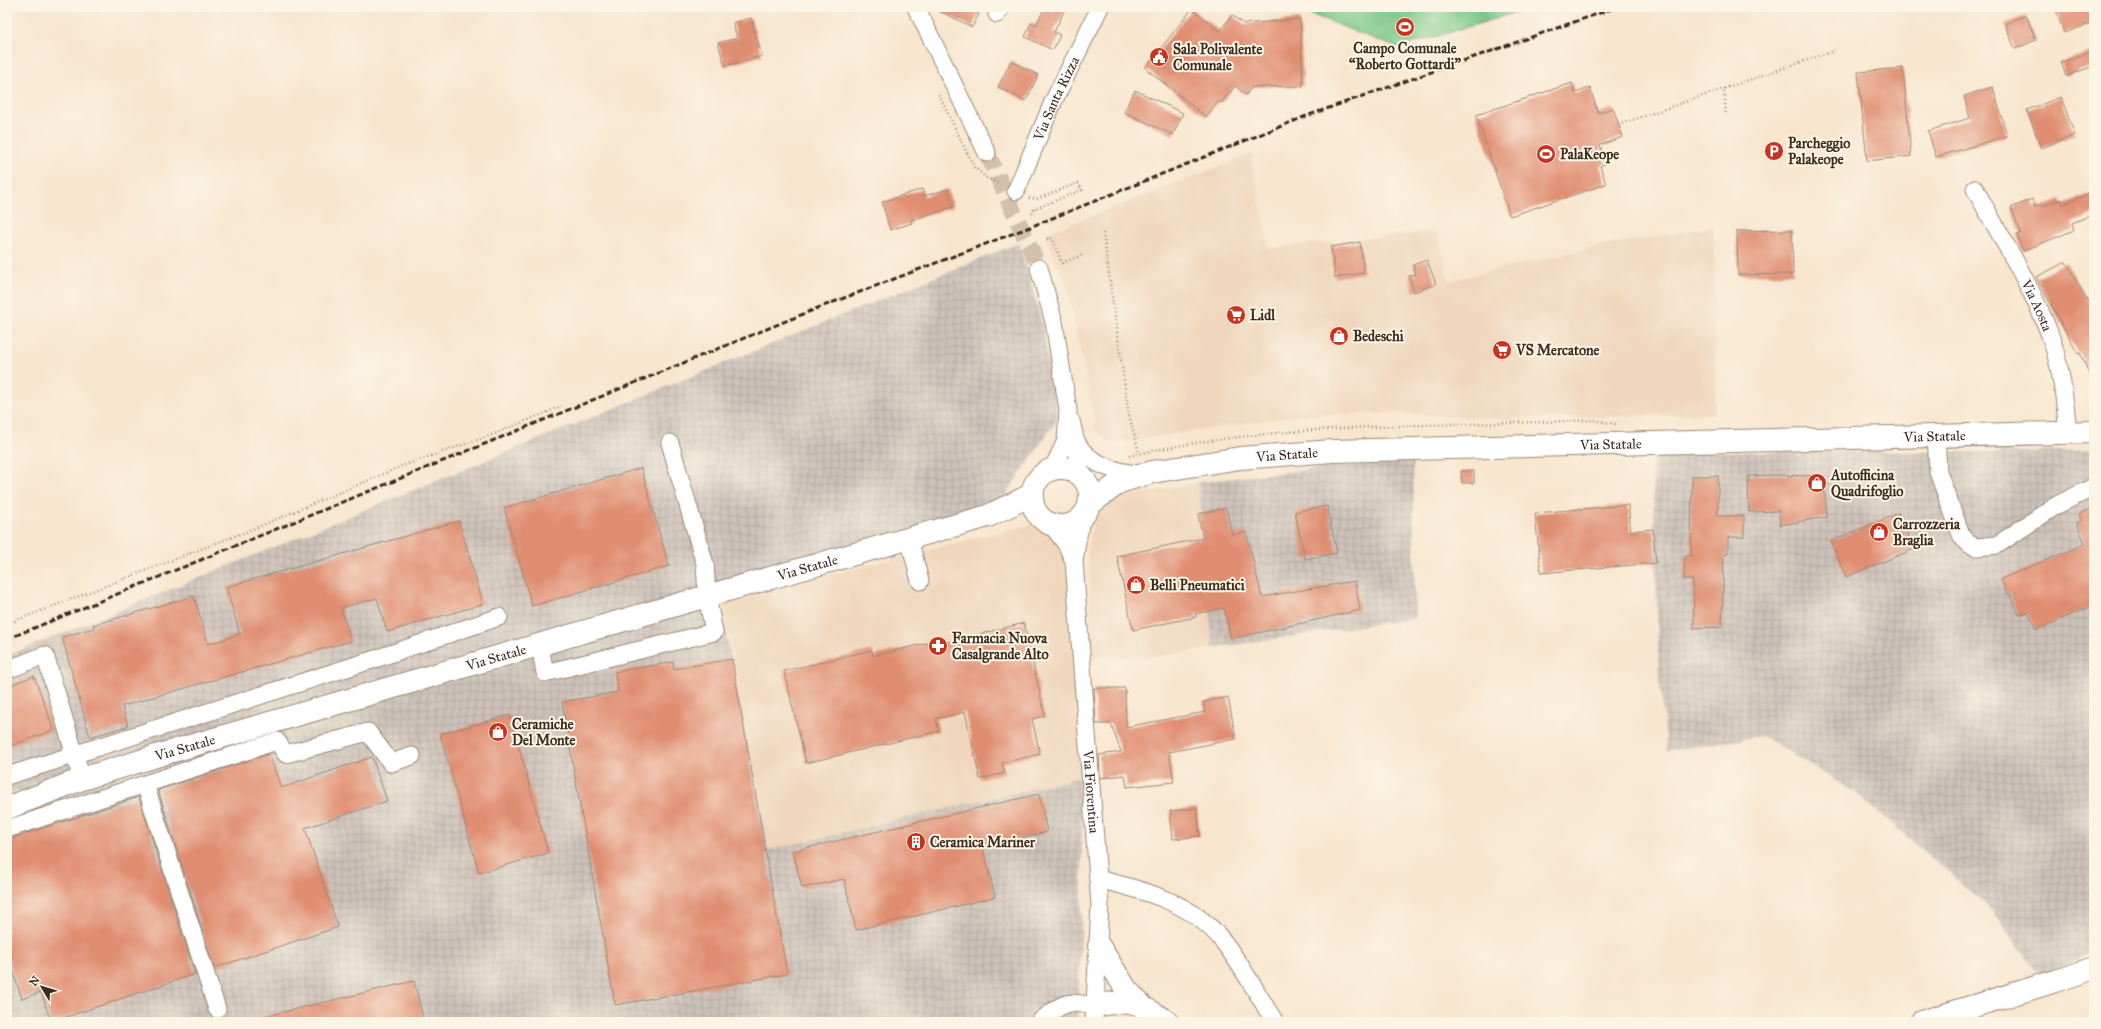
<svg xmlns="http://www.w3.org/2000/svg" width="2101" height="1029" viewBox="0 0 2101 1029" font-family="'IM FELL Great Primer',serif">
  <defs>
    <pattern id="industrial-grid" width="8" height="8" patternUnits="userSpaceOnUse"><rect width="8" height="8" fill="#cdc2b9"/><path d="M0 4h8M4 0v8" fill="none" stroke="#b1a79f"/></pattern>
  </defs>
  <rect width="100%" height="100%" fill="#fcf5e5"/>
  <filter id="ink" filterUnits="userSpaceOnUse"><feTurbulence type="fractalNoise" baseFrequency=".025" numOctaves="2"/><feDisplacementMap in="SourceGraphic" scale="8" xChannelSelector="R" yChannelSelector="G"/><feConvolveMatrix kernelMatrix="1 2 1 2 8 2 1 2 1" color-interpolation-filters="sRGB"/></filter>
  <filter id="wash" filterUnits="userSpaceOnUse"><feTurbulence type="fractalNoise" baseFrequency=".012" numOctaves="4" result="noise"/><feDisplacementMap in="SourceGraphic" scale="16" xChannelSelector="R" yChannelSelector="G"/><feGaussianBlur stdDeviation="0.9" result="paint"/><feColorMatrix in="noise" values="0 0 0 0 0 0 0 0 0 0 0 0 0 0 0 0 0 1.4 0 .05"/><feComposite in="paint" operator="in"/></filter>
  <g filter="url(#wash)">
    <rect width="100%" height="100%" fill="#f8e6cf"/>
    <path fill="#efd6bc" d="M1251,154L1269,248L1438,231L1449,281L1600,246L1714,227L1715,414L1491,419L1400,413L1302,415L1113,443L1104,438L1096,430L1068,289L1045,234Z
      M1198,482L1213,648L1160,656L1093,659L1087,553L1094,516L1119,498Z
      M1036,525L1057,537L1071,563L1082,777L768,850L723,602L1019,527Z"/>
    <path fill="url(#industrial-grid)" d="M1019,243L1041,319L1058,418L999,505L717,584L768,850L1082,777V921L1077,1022H7V656Z
      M2094,450V951L2042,977L1986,905L1856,793L1762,736L1667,751L1659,673L1652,452H2027Z
      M1413,458L1415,618L1213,648L1198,482Z"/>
    <path fill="#78c787" stroke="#5a7852" d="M1292,7H1534L1398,48Z"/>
    <g id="blocks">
      <path fill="#e08e72" d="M932,7H964L979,14L972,27Z
        M1045,7H1066L1054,32L1060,35L1053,50L1025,37L1031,23L1036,25Z
        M2055,7H2088L2093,23L2064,33Z
        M1192,9L1220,31L1232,15L1244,24L1300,19L1303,86L1252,87L1246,95L1235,86L1221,103L1219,101L1206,117L1145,68Z
        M2026,15L2036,40L2015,49L2005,24Z
        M751,18L762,56L725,66L718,43L737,38L733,23Z
        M2094,51V66L2066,76L2061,62Z
        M1011,61L1038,75L1026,101L998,87Z
        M1903,68L1911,156L1867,161L1858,72Z
        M1572,83L1575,93L1590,88L1598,113L1613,108L1623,137L1600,145L1606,163L1600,166L1606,184L1510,216L1476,115Z
        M1993,87L2007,136L1936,157L1928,131L1970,118L1964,96Z
        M1135,90L1183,113L1173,135L1124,112Z
        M2061,97L2075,135L2041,148L2027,110Z
        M922,189L924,196L948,189L953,207L911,220L912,223L890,230L882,202Z
        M2094,192V214L2072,223L2074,230L2023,251L2017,235L2021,233L2011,208L2032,199L2035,207L2042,204L2043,206L2061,199L2063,204Z
        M1792,230L1793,274L1738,275L1737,231Z
        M1360,242L1364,273L1335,278L1331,247Z
        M1427,260L1436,284L1414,292L1409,276L1416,274L1413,265Z
        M2066,262L2094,312V385L2080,353L2078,354L2036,277Z
        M641,468L669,566L532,606L504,508Z
        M1461,471H1474V483H1462Z
        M1768,475L1823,476L1827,517L1780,525L1779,511L1749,512L1748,476Z
        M1692,476H1718V516H1744V537H1728V554H1724L1722,627L1694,628L1693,580H1684L1685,556L1691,555Z
        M1628,505L1631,531L1653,529L1656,563L1541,573L1535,513Z
        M1327,506L1337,553L1305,559L1295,512Z
        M2094,507V605L2036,630L2028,612L2019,615L2010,593L2007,594L2001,579L2085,544L2077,523L2081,521L2079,514Z
        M1226,508L1232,535L1246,532L1262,597L1355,581L1360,610L1231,639L1224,608L1195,614L1196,617L1133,630L1117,556L1203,538L1198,514Z
        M1899,513L1914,549L1846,577L1831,541Z
        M459,521L483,604L387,632L377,598L341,608L351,641L122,706L128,726L90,737L62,637L94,628L93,625L194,596L208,644L240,634L226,587Z
        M1024,623L1045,716L1032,719L1040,754L1002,763L1005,773L980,779L965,712L936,719L939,731L806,763L784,671L872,650L873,656L940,640L941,644Z
        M732,659L787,974L615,1005L562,702L618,692L615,672L673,662L674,669Z
        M34,676L54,730L7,747V686Z
        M1094,688H1125L1126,727L1205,712L1203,702L1228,697L1236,739L1169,752L1174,782L1127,787L1125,775L1100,778L1099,755L1121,752L1111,724H1096Z
        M510,715L548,853L479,873L440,734Z
        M269,754L281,788L372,757L387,801L305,828L338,927L214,968L158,790Z
        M1039,794L1047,832L983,847L995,897L856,930L844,879L802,888L793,851Z
        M139,797L195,974L51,1022L41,992L22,999L7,954V840Z
        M1197,808L1200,836L1173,839L1170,811Z
        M414,981L424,1022H263L262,1017Z"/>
    </g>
  </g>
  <g filter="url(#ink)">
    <use href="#blocks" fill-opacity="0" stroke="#9a8876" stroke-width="1"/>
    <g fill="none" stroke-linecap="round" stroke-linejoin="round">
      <path stroke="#d2c0ac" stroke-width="17" stroke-dasharray="17 8" stroke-linecap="butt" d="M987,153L1039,268"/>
      <defs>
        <g id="minor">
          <path d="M916,7L987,153"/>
          <path d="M997,14L1001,7"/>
          <path id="s1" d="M1975,189C2000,236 2031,284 2050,335C2061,366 2065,400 2068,433"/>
          <path id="s2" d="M1016,191L1053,102L1100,7"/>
          <path d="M1039,268L1054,322L1068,410L1066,441L1052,470"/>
          <path d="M1071,421C1073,428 1074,436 1077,443C1088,464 1118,473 1140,474"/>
          <path d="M1936,436L1938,472L1962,537L1969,544L1977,547L1997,545L2057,505L2094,487"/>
          <path d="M1076,441L1079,474"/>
          <path id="s3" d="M1081,518L1074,561L1100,905L1094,1022"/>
          <path d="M1051,524L1066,544L1074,561"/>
          <path d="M909,538L920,581"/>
          <path d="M540,645L545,673L714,632L707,596L705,564L670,443"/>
          <path d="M7,670L45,655L82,779"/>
          <path d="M7,776L372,660L499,617"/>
          <path d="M145,784L217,1009"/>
          <path d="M7,829L277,741L286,754L368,732L391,763L412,756"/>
          <path d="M1098,879C1142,890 1192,902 1222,940C1242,965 1258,995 1275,1022"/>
          <path d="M1039,1022C1066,1002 1062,1000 1096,1006"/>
        </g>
        <g id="major">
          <circle cx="1061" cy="497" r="29"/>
          <path id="s4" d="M1090,504L1120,482L1152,472L1240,458L1332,451L2094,432"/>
          <path id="s5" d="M7,808L82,779L166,753L707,596L988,516L1033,494"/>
          <path d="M1099,946L1126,989L1141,1005"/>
          <path d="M1096,1006C1129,998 1140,1003 1167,1022"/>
          <path d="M1921,1022L2056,981L2094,968"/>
        </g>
      </defs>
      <use href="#minor" stroke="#9a8876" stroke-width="19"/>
      <use href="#major" stroke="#9a8876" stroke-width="24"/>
      <path stroke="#9a8876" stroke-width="2.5" stroke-dasharray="1 3" stroke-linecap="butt" d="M1724,88L1726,116
        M939,95L974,167L987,178L1001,184
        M1618,125L1836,50
        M1029,198L1037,199L1078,183L1082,190L1034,209L1031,217
        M1103,233L1129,415L1139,453
        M1047,239L1052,238L1062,263L1082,255
        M1129,456C1277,421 1441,427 1593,420L1616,424
        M7,624L258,527L402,466L494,434L562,406"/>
      <use href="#minor" stroke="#fff" stroke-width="17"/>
      <use href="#major" stroke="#fff" stroke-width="22"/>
      <path stroke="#3b2a1e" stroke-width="3" stroke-dasharray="6 3" stroke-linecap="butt" d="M7,639L818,308L1030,227L1309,115L1617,7"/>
    </g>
  </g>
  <defs>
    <symbol id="stadium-disc" viewBox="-11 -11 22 22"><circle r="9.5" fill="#c8321e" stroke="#fcf5e5"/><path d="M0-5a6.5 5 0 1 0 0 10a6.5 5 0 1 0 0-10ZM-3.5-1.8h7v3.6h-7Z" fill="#fff"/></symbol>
    <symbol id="civic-disc" viewBox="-11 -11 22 22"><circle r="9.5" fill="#c8321e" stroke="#fcf5e5"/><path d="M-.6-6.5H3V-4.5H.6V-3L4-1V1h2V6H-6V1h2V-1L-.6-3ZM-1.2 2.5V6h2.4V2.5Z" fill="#fff"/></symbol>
    <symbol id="parking-disc" viewBox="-11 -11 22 22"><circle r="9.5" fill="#c8321e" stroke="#fcf5e5"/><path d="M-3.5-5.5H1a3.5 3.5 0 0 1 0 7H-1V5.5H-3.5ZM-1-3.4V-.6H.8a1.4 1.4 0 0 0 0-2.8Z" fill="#fff"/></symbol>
    <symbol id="supermarket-disc" viewBox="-11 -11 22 22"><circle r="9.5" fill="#c8321e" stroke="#fcf5e5"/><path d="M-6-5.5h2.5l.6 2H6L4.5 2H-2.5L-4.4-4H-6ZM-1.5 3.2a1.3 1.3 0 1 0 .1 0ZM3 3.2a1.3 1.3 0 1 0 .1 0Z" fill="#fff"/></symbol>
    <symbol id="shop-disc" viewBox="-11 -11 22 22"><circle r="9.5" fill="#c8321e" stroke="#fcf5e5"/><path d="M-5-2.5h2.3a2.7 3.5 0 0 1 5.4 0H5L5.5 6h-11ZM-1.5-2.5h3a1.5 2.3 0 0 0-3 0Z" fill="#fff"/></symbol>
    <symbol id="pharmacy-disc" viewBox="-11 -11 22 22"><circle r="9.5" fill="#c8321e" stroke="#fcf5e5"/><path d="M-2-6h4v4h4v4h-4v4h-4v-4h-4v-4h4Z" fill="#fff"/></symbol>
    <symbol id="building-disc" viewBox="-11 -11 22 22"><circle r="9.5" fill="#c8321e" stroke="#fcf5e5"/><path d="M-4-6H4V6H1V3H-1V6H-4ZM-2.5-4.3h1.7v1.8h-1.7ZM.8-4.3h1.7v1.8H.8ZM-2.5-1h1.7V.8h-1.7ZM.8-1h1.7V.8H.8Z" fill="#fff"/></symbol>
  </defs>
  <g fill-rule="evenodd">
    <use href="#stadium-disc" x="1394" y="16" width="22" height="22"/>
    <use href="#civic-disc" x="1148" y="46" width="22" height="22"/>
    <use href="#parking-disc" x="1763" y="140" width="22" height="22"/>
    <use href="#stadium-disc" x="1535" y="143" width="22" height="22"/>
    <use href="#supermarket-disc" x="1225" y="304" width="22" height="22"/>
    <use href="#shop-disc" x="1328" y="325" width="22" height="22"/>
    <use href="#supermarket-disc" x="1491" y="339" width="22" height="22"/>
    <use href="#shop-disc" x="1806" y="472" width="22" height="22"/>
    <use href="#shop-disc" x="1868" y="521" width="22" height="22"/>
    <use href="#shop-disc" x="1125" y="574" width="22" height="22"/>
    <use href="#pharmacy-disc" x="927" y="635" width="22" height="22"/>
    <use href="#shop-disc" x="487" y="721" width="22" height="22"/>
    <use href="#building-disc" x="905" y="831" width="22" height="22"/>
  </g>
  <g text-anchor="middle" stroke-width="4" stroke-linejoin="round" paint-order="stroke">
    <g font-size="14" font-weight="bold" fill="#3b2a1e" stroke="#fcf5e5" text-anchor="start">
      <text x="1405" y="53" text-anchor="middle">Campo Comunale<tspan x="1405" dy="16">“Roberto Gottardi”</tspan></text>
      <text x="1173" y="54">Sala Polivalente<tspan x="1173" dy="16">Comunale</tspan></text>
      <text x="1788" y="148">Parcheggio<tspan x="1788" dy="16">Palakeope</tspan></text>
      <text x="1560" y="159">PalaKeope</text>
      <text x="1250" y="320">Lidl</text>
      <text x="1353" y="341">Bedeschi</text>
      <text x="1516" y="355">VS Mercatone</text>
      <text x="1831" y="480">Autofficina<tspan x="1831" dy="16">Quadrifoglio</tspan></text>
      <text x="1893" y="529">Carrozzeria<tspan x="1893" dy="16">Braglia</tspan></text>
      <text x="1150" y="590">Belli Pneumatici</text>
      <text x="952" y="643">Farmacia Nuova<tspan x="952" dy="16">Casalgrande Alto</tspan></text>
      <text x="512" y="729">Ceramiche<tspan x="512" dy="16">Del Monte</tspan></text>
      <text x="930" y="847">Ceramica Mariner</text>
    </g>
    <g font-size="14" fill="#3b2a1e" stroke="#fcf5e5">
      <text dy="5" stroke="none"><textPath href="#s2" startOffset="101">Via Santa Rizza</textPath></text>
      <text dy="5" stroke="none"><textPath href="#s1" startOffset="132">Via Aosta</textPath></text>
      <text dy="5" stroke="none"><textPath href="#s4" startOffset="855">Via Statale</textPath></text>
      <text dy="5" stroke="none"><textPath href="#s4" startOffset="531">Via Statale</textPath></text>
      <text dy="5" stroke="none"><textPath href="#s4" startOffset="207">Via Statale</textPath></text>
      <text dy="5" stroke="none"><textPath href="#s5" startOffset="836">Via Statale</textPath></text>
      <text dy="5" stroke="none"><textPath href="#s5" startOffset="512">Via Statale</textPath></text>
      <text dy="5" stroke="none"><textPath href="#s5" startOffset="188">Via Statale</textPath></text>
      <text dy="5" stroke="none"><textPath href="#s3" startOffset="275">Via Fiorentina</textPath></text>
    </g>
  </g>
  <rect width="2101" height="1029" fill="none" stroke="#fcf5e5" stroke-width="24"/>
  <g transform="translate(42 987) rotate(308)" stroke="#fcf5e5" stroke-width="3" paint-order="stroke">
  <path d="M0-3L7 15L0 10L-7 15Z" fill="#3b2a1e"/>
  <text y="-6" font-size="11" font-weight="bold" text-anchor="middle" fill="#3b2a1e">N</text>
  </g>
</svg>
